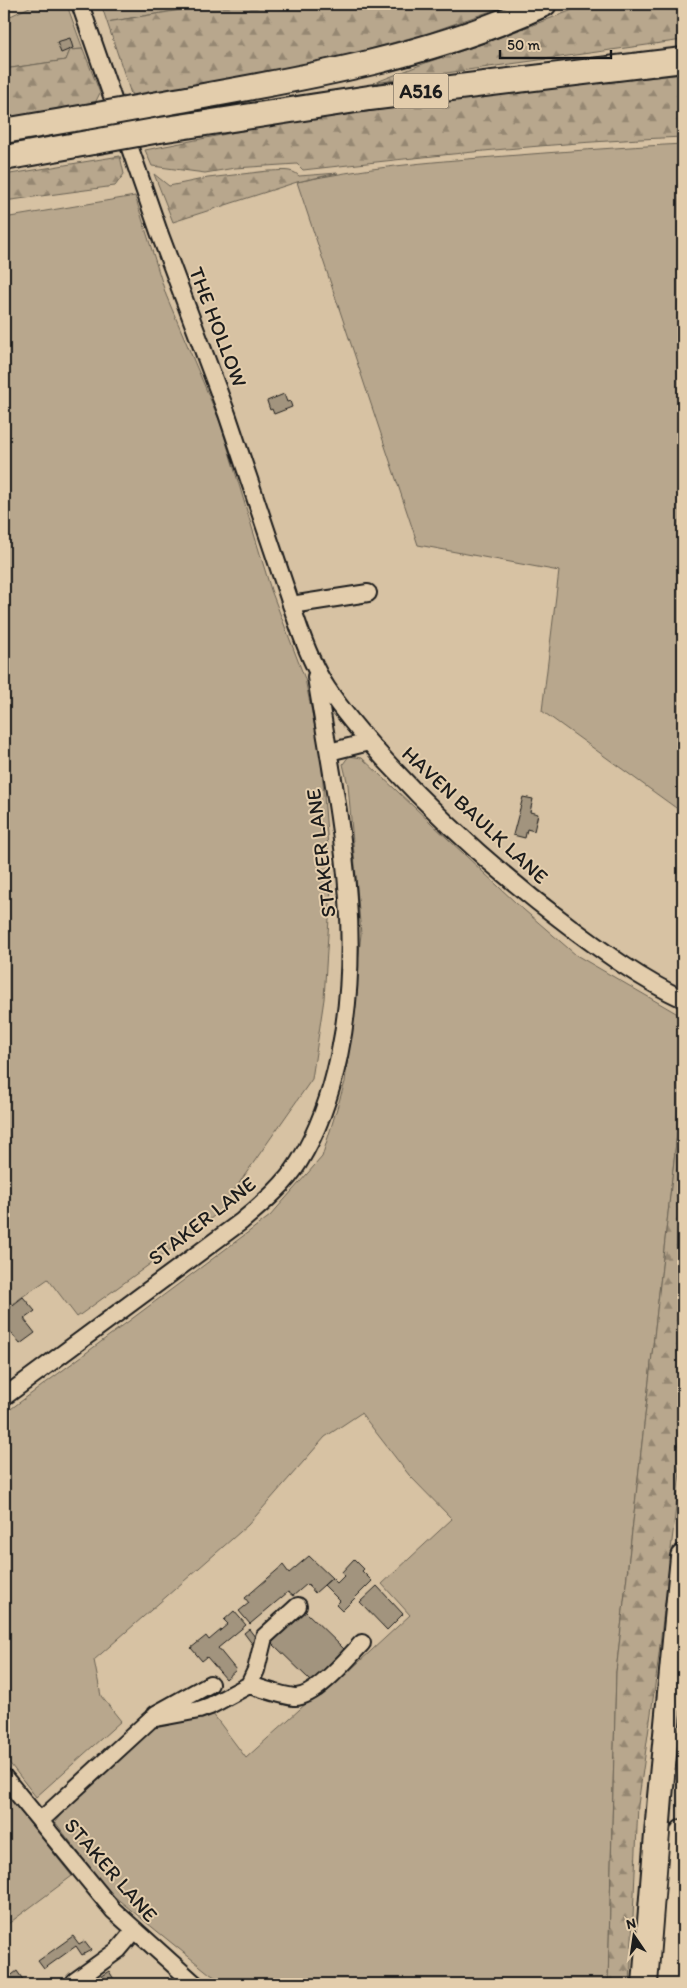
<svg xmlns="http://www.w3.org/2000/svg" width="687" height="1988" viewBox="0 0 687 1988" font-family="Itim,sans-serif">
  <defs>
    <pattern id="forest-firs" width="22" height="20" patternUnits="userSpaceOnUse" patternTransform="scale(1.25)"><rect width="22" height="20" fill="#b8a78d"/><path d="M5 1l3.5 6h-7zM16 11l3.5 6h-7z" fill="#958772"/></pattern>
  </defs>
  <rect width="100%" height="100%" fill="#d7c2a3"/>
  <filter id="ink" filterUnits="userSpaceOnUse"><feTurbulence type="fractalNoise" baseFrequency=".02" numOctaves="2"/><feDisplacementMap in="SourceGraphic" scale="10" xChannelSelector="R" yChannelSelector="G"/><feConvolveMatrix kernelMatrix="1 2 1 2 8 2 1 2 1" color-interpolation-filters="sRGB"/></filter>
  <g filter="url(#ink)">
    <path fill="#b8a78d" stroke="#6a6254" d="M36,4H60L68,8L83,49L70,50L66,60L4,69V19Z
      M101,4H216L107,22Z
      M683,144V813L542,711L559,571L418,545L297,182C362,168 427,162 493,157C557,152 620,147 683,144Z
      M135,196L166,295L220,422L271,590L305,679L321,756L331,886L324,999L312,1079L219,1212L190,1235L77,1317L48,1279L12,1304L4,1295V218Z
      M349,756L362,758L516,903L576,955L683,1017V1081L616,1672L608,1984H226L210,1974L110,1893L55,1822L74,1797L151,1728L165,1722L189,1720L213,1714L246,1758L310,1700L322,1696L410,1615L382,1584L452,1519L409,1475L361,1413L325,1437L248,1525L94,1660L101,1696L121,1721L36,1797L4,1756V1414L270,1216L322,1157L345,1082L361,934L348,785L343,764Z
      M4,1791L72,1876L4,1927Z"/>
    <path fill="url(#forest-firs)" stroke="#6a6254" d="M217,4H511L428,33L315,64L137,99L131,94L107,22Z
      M583,4H683V40L374,83L428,62L482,44L570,11Z
      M83,49L100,93L95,103L4,118V69L66,60L70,50Z
      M683,74V137C556,142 430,156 303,170L297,164L235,168L205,173L152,166L145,150L277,124L491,95Z
      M120,156L124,174L115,186L4,201V175Z
      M268,171C279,171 292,168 299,176L338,173L297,182L173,222L154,174L169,186L208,178Z
      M683,1081V1446L657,1671L638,1805L630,1984H608L616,1672Z"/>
    <path fill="#a2947e" stroke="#1c1c1c" d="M70,38L73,48L61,53L57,42Z
      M284,394L287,402L290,401L292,407L274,414L272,409L270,410L267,401Z
      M523,797L533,799L530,812L538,814L534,831L527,829L525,838L513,835Z
      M23,1297L35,1311L24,1319L35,1333L20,1344L4,1324V1312Z
      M309,1556L332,1578L315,1593L307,1584L293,1596L288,1592L250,1624L239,1611L249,1603L245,1598L283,1565L289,1573Z
      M354,1559L364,1569L362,1571L372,1581L342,1611L336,1605L340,1601L324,1585L332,1578L337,1583L344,1576L341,1573Z
      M377,1586L403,1614L387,1630L360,1602Z
      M304,1610L344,1649L312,1682L272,1643Z
      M234,1611L246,1625L218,1648L236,1670L226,1679L207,1657L202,1661L191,1648L206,1636L209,1640L228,1624L224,1620Z
      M249,1629L258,1641L253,1645L244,1633Z
      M73,1936L79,1944L84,1941L91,1950L82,1955L76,1946L44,1969L38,1961Z
      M17,1971L26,1984H4V1981Z
      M109,1971L115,1981L110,1984H89Z"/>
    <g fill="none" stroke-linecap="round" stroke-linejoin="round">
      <defs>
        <path id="minor" d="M80,4L159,232L227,414L296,619C304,643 313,667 327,688C344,714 365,738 386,761C442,822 503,877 569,926C605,953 642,980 683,999
          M291,605L368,593
          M329,752L369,742
          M4,1397L242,1221C262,1204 285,1185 299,1162C320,1128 331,1094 339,1056C366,926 336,805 316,677
          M249,1685C264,1689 279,1695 294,1697C314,1699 349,1657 362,1643
          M156,1714L210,1684
          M4,1777L113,1910L195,1984
          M40,1821L151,1719L199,1710L210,1706L249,1685L256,1670L264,1637L298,1606
          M75,1981L118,1950L134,1931"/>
        <path id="highway" d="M153,105C285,81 422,61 544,4
          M160,130L369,98L683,60
          M4,131L86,117
          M4,158L93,142
          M645,1984L660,1797L683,1557
          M671,1984L683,1832"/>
      </defs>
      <use href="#minor" stroke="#1c1c1c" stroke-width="20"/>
      <use href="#highway" stroke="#1c1c1c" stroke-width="28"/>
      <use href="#minor" stroke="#e3cdac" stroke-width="16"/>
      <use href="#highway" stroke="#e3cdac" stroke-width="24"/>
      <defs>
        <path id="highway-bridge" d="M86,117L153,105
          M93,142L160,130"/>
      </defs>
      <use href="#highway-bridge" stroke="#1c1c1c" stroke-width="28" stroke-linecap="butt"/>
      <use href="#highway-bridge" stroke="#e3cdac" stroke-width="24"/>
    </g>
  </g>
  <g text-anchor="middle" stroke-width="4" stroke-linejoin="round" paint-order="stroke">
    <rect fill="#e3cdac" stroke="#585147" stroke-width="1" x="393.5" y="73.5" width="55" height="35" rx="4"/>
    <g font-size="20" font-weight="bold" fill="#1c1c1c">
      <text x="421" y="98">A516</text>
    </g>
    <g font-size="21" fill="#1c1c1c" stroke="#e3cdac">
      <text transform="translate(218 327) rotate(69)" y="7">THE HOLLOW</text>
      <text transform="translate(475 815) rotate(43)" y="7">HAVEN BAULK LANE</text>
      <text transform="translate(321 853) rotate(-97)" y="7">STAKER LANE</text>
      <text transform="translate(202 1221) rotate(-38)" y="7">STAKER LANE</text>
      <text transform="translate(111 1870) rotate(49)" y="7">STAKER LANE</text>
    </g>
  </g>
  <rect width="687" height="1988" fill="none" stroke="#e3cdac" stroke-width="20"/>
  <rect x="10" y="10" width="667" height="1968" fill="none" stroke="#1c1c1c" stroke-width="2" filter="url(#ink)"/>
  <g transform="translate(634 1936) rotate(347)" stroke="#e3cdac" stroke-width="4" paint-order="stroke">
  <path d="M0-4L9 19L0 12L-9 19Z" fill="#1c1c1c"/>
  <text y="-8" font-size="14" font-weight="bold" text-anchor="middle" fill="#1c1c1c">N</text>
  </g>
  <path d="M500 50v8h111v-8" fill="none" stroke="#1c1c1c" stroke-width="2.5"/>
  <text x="507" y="50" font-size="15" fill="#1c1c1c" stroke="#e3cdac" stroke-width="4" paint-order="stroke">50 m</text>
</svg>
